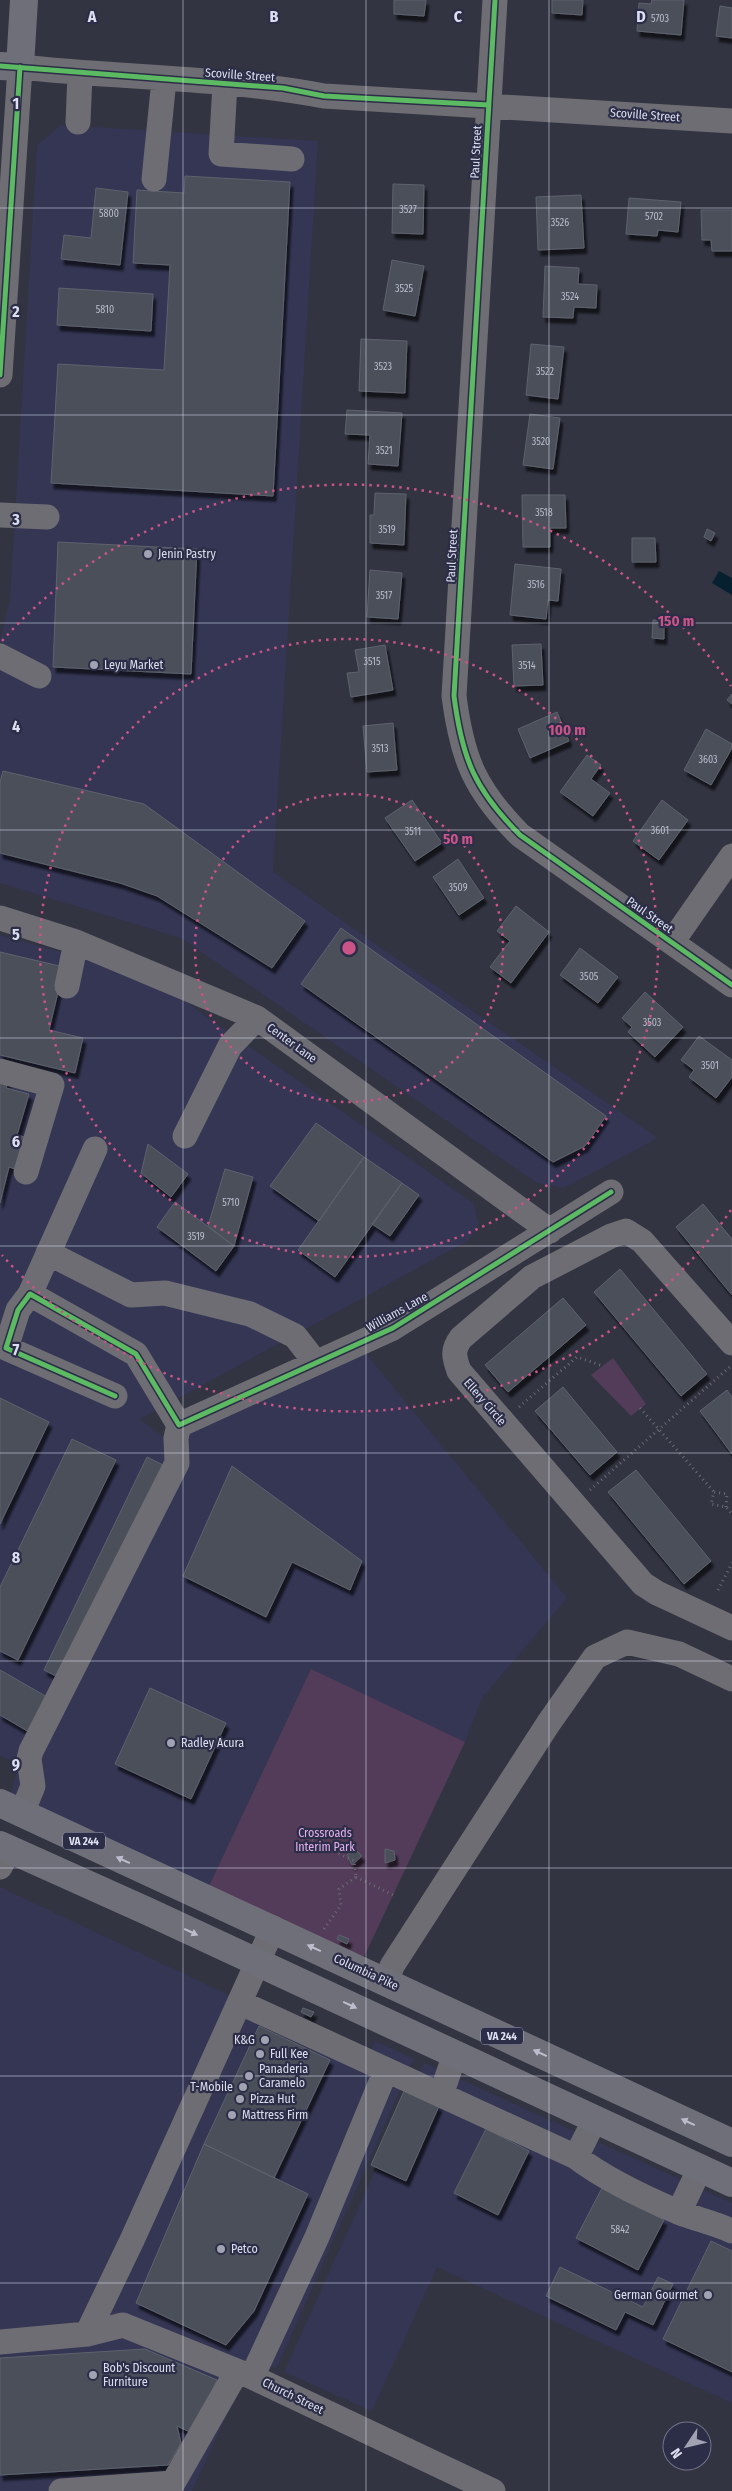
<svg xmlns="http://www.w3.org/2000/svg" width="732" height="2491" viewBox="0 0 732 2491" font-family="'Fira Sans Condensed',sans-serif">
  <defs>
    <filter id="shadow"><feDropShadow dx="3" dy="5.5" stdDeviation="1" flood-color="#0009"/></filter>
  </defs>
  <rect width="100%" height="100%" fill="#323442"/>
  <path fill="#343654" d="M61,125L318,141L273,872L411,969L658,1138L564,1188L537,1183L181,938L0,883V641L10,598L37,145Z
    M0,935L150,977L473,1203L479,1223L469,1240L140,1419L178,1449L176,1438L358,1344L567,1598L482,1698L465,1742L311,1670L209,1886L11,1793L19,1765L0,1755Z
    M0,1887L258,2009L368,2057L375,2041L414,2059L276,2369L253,2358L192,2491H0Z
    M424,2063L732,2203V2403L437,2267L372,2411L284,2372Z"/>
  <path fill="#533c59" d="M613,1358L646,1404L631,1416L591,1375Z
    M311,1669L465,1742L363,1959L209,1886Z"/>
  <path fill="#07202f" d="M719,571L732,578V595L712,583Z"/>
  <path fill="#4b4f5a" stroke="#5d626d" filter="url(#shadow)" d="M394,0H426L424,16L394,14Z
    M552,0H583L582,15L552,13Z
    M652,0H684L681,35L637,31L639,3L651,4Z
    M720,6L732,8V38L716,36Z
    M185,176L290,182L273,496L51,483L58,364L164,370L170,265L133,263L137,190L184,193Z
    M393,184L424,185L423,234L392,233Z
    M96,188L128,192L120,265L61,259L64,235L91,238Z
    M581,195L584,248L538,250L536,197Z
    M629,198L681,202L678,232L658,230L657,236L626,234Z
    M701,210H732V251H712L711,240H702Z
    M392,260L424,266L415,316L383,310Z
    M545,266L579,268L578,284L597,285L596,308L574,307L573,318L543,317Z
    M59,288L153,294L151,331L57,325Z
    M361,339L407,341L405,393L359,391Z
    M531,344L564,347L558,399L526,395Z
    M347,410L402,413L398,466L368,464L370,435L345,434Z
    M530,414L560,418L553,469L523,465Z
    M375,493L406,494L404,545L370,543V515H374Z
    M522,495H565L566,528H550V547H523Z
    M707,529L715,533L711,541L704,537Z
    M632,538H655L656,562H632Z
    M58,542L197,549L191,674L53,667Z
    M515,564L561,569L558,601L548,600L546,619L510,615Z
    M370,570L402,573L398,619L367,617Z
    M653,620H664V639L652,638Z
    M541,644L543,685L514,686L512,645Z
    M385,645L393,690L351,697L347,673L359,672L355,650Z
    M732,694V704L727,700Z
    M557,712L569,741L530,758L518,729Z
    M393,723L397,770L367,772L363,726Z
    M706,729L732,744V748L711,785L684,770Z
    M587,755L601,765L591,779L610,793L593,816L560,792Z
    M3,771L144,804L305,921L272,968L157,896L120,883L0,853V782Z
    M412,800L442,843L415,861L385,818Z
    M662,800L688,820L659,860L633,841Z
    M458,859L484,898L459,915L433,877Z
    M516,906L549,932L511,983L490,967L510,941L497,931Z
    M341,928L606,1116L585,1146L553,1162L301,984Z
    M580,948L618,977L598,1003L560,975Z
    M0,952L64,967L49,1030L83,1038L75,1073L0,1055Z
    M645,992L683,1027L655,1057L628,1032L632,1027L622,1018Z
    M699,1036L732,1060V1077L716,1098L689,1077L694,1070L681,1060Z
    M0,1079L8,1081L6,1088L29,1094L17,1135L24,1137L15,1169L9,1167L0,1203Z
    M316,1123L364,1157L319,1221L270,1186Z
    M148,1144L188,1174L171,1197L141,1173Z
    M364,1157L402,1183L335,1277L298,1250Z
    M225,1169L253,1177L234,1246L208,1226Z
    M402,1183L419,1195L390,1236L372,1224Z
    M175,1202L234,1246L216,1271L157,1227Z
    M703,1204L732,1239V1295L676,1227Z
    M620,1269L707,1374L681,1396L594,1292Z
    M563,1298L586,1325L508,1392L485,1365Z
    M563,1387L617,1452L590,1475L535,1411Z
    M727,1390L732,1397V1454L700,1411Z
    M0,1398L49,1422L0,1524Z
    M72,1439L116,1460L18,1660L0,1651V1587Z
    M147,1457L165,1466L62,1679L44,1670Z
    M232,1466L362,1561L350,1590L292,1562L266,1617L183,1576Z
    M636,1470L711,1561L684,1584L608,1492Z
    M0,1670L49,1698L29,1732L0,1715Z
    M150,1688L226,1723L191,1799L115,1764Z
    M355,1849L362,1856L352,1865L347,1855Z
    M385,1849L394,1851L395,1860L385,1863Z
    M339,1935L349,1939L347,1944L337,1939Z
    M303,2008L314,2012L311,2017L301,2012Z
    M259,2026L330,2060L274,2178L204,2144Z
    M404,2091L439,2106L406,2181L371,2165Z
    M486,2129L529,2151L498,2215L454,2193Z
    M204,2144L308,2194L254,2311L226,2345L136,2303Z
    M602,2188L664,2220L638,2270L576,2238Z
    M711,2241L732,2251V2372L663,2339Z
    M560,2267L643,2307L658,2277L673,2284L653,2325L625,2312L616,2330L546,2296Z
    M145,2349L217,2380L192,2433L177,2426L181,2443L168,2465L0,2475V2358Z"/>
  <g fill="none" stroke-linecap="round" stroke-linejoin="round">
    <path stroke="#6b6a72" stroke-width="3" stroke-dasharray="1 4" stroke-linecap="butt" d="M519,1407L577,1357L603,1366
      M640,1408L714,1492
      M590,1490L732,1365
      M726,1507L727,1494L714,1492L711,1504L726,1507L732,1514
      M718,1590L732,1563
      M312,1840L354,1861L356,1877
      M356,1877L393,1895
      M324,1929L341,1905L339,1889L356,1877"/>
    <path stroke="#6e6d73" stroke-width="25" d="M495,0L454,696C462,759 475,790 520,835L732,985
      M225,84L221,154L292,159
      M78,122L80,74
      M154,179L164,80
      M0,375L20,67C121,78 224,77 324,96L732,121
      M0,515L47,517
      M0,656L39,676
      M0,918L76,942L257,1018L550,1231
      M672,942L732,856
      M67,986L76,942
      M0,1071L52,1085L26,1172
      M185,1136L230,1046L257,1018
      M95,1149L30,1294L18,1310L6,1348L115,1396
      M48,1253L131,1295L165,1293L250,1314L295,1336L316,1363
      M732,1343L642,1241L626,1231L611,1236L532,1277L461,1338C452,1350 454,1357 459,1371L643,1584L657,1593L732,1628
      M179,1425L393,1328L611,1192
      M22,1813L33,1786L29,1759L31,1751L177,1463L176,1438L179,1425L136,1354L30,1294
      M0,1867L9,1850
      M386,1982L392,1966L548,1724L595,1657L627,1642L679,1654L732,1679
      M241,2003L576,2157C605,2179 645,2198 678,2212C696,2219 714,2223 732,2231
      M441,2095L455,2054
      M576,2157L595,2119
      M679,2212L700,2168
      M87,2334L123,2325L252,2377L493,2491
      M0,2342L87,2334L133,2238L273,1928
      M252,2377L317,2237L386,2070
      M61,2491L173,2483L237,2371"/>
    <path stroke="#6e6f78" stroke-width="28" d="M0,66L20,67L24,0
      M0,1803L732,2143
      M0,1845L147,1911L732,2183"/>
    <defs>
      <path id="cycleway" d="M495,0L454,696C462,759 475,790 520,835L732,985
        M0,66L283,88L324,96L489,105
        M0,375L20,67
        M115,1396L6,1348L18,1310L30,1294L136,1354L179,1425L393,1328L611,1192"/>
    </defs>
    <use href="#cycleway" stroke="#2c2e48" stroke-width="8"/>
    <use href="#cycleway" stroke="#5cba63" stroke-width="5"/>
  </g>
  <defs><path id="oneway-solid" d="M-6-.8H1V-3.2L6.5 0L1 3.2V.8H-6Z" transform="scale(1.25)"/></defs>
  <g fill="#bcbdcc">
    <use href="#oneway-solid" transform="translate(123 1860) rotate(-155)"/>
    <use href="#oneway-solid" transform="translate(191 1932) rotate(25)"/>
    <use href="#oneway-solid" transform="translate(314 1948) rotate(-155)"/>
    <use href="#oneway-solid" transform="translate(350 2005) rotate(25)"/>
    <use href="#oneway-solid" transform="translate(540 2053) rotate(-155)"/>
    <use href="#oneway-solid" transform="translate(688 2122) rotate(-155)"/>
  </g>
  <path fill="none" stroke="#dddff0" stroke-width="1" stroke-opacity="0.55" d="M183,0V2491M366,0V2491M549,0V2491M0,208H732M0,415H732M0,623H732M0,830H732M0,1038H732M0,1246H732M0,1453H732M0,1661H732M0,1868H732M0,2076H732M0,2283H732"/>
  <g fill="none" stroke="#ca5488" stroke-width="2.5" stroke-dasharray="2.5 5">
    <circle cx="349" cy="948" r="154"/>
    <circle cx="349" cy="948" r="309"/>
    <path d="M731 1210A463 463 0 0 1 2 1255M2 641A463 463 0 0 1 731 686"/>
  </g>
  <g fill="#a1a3b3" stroke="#2c2e48" stroke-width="2">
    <circle cx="148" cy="554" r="5"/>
    <circle cx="94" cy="665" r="5"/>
    <circle cx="171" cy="1743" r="5"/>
    <circle cx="265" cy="2040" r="5"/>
    <circle cx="260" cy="2054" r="5"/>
    <circle cx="249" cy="2076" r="5"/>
    <circle cx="243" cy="2087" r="5"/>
    <circle cx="240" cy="2099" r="5"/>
    <circle cx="232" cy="2115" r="5"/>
    <circle cx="221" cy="2249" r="5"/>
    <circle cx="708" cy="2295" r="5"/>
    <circle cx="93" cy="2375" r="5"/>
  </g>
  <g text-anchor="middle" stroke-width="4.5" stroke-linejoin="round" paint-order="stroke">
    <g font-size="10" fill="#b8bbca">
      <text x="660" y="22">5703</text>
      <text x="408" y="213">3527</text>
      <text x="109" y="217">5800</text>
      <text x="654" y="220">5702</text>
      <text x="560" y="226">3526</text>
      <text x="404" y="292">3525</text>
      <text x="570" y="300">3524</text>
      <text x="105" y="313">5810</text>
      <text x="383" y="370">3523</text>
      <text x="545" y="375">3522</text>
      <text x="541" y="445">3520</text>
      <text x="384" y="454">3521</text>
      <text x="544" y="516">3518</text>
      <text x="387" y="533">3519</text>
      <text x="536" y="588">3516</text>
      <text x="384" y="599">3517</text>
      <text x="372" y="665">3515</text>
      <text x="527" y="669">3514</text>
      <text x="380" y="752">3513</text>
      <text x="708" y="763">3603</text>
      <text x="660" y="834">3601</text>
      <text x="413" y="835">3511</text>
      <text x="458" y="891">3509</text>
      <text x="589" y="980">3505</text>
      <text x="652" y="1026">3503</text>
      <text x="710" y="1069">3501</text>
      <text x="231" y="1206">5710</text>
      <text x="196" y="1240">3519</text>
      <text x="620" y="2233">5842</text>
    </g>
    <g fill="#2c2e48" stroke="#a8aabe" stroke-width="1">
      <rect x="63" y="1832.5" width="42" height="17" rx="4"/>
      <rect x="481" y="2027.5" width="42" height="17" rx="4"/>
    </g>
    <g font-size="11" font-weight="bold" fill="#dddff0">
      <text x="84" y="1845">VA 244</text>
      <text x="502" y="2040">VA 244</text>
    </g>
    <g font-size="12" fill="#dddff0" stroke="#2c2e48">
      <text transform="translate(240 75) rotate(4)" y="4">Scoville Street</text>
      <text transform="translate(645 115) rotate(4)" y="4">Scoville Street</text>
      <text transform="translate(476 152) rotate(-87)" y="4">Paul Street</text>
      <text transform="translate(452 556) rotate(-87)" y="4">Paul Street</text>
      <text transform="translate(650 915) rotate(35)" y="4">Paul Street</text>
      <text transform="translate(292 1043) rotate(36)" y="4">Center Lane</text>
      <text transform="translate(397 1312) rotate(-29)" y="4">Williams Lane</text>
      <text transform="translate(485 1402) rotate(49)" y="4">Ellery Circle</text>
      <text transform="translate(366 1972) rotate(25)" y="4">Columbia Pike</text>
      <text transform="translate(293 2396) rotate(26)" y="4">Church Street</text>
    </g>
    <g font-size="12" fill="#dddff0" stroke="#2c2e48" text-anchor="start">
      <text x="158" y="558">Jenin Pastry</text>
      <text x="104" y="669">Leyu Market</text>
      <text x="181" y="1747">Radley Acura</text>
      <text x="255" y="2044" text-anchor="end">K&amp;G</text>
      <text x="270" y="2058">Full Kee</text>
      <text x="259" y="2073">Panaderia<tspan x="259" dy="14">Caramelo</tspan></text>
      <text x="233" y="2091" text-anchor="end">T-Mobile</text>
      <text x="250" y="2103">Pizza Hut</text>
      <text x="242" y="2119">Mattress Firm</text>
      <text x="231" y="2253">Petco</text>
      <text x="698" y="2299" text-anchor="end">German Gourmet</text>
      <text x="103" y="2372">Bob's Discount<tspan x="103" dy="14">Furniture</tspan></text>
    </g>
    <g font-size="12" fill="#e5afef" stroke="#2c2e48">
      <text x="325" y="1837">Crossroads<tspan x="325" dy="14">Interim Park</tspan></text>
    </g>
  </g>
  <g font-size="16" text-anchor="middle" font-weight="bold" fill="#dddff0" stroke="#2c2e48" stroke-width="4.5" stroke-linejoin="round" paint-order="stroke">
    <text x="92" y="22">A</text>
    <text x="274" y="22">B</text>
    <text x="458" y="22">C</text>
    <text x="641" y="22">D</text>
    <text x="16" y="109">1</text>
    <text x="16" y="317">2</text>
    <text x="16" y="525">3</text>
    <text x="16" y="732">4</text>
    <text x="16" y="940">5</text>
    <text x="16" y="1147">6</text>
    <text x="16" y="1355">7</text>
    <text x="16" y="1563">8</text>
    <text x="16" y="1770">9</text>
  </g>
  <circle cx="349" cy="948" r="8" fill="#ca5488" stroke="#2c2e48" stroke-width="2.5"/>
  <g font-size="15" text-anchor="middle" font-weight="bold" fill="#ca5488" stroke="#2c2e48" stroke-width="4.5" stroke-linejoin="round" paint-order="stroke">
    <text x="676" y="626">150 m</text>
    <text x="567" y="735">100 m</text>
    <text x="458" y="844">50 m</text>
  </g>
  <g transform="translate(687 2446) rotate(235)"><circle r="24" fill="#2c2e48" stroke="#73758b"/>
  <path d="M0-4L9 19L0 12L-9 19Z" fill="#a1a3b3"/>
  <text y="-8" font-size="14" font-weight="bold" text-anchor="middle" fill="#dddff0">N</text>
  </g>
</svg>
